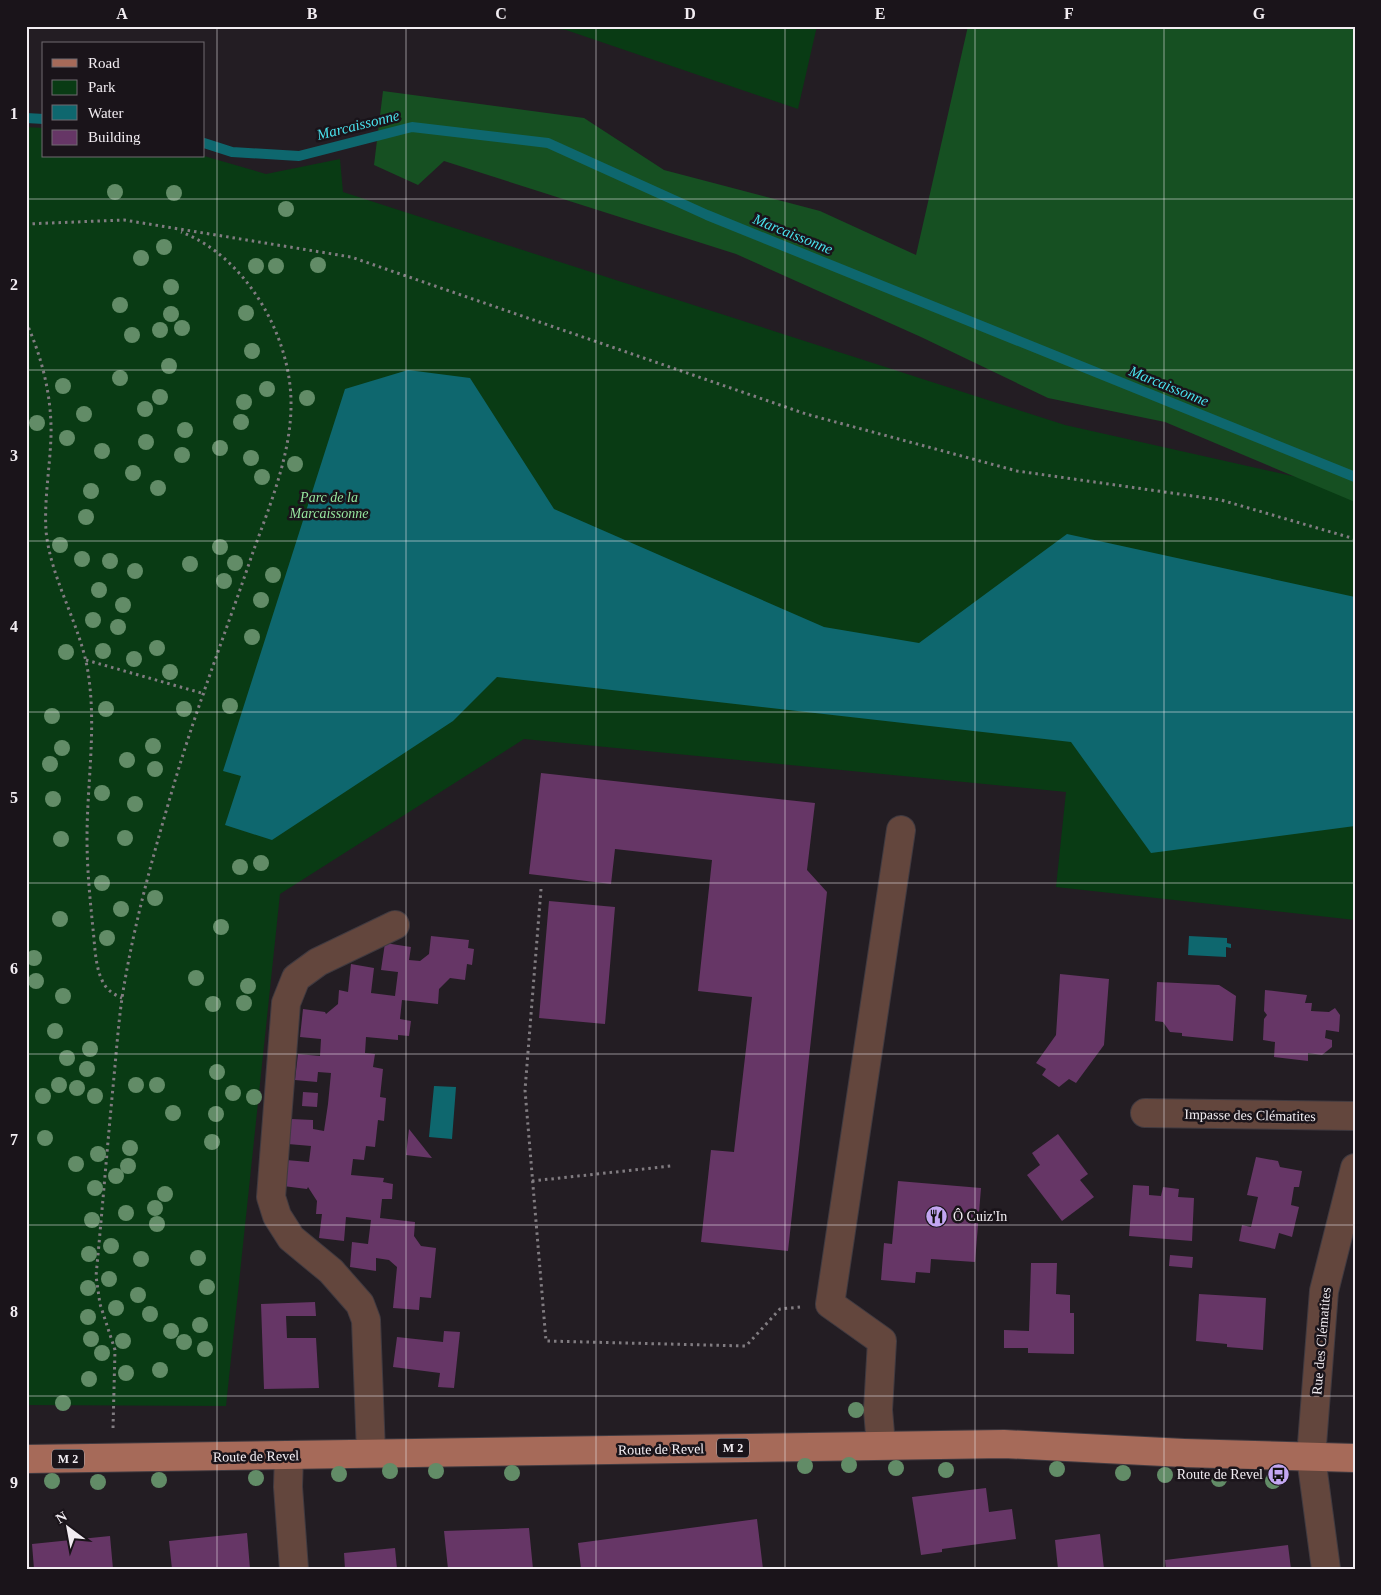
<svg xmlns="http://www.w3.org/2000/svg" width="1381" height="1595" viewBox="0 0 1381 1595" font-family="'Times New Roman',serif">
  <rect width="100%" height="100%" fill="#231d23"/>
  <path fill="#093b14" d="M532,26H817L798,109L566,30Z
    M26,127L44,128V156H204L266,174L340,159L343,192L1065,425L1355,490V920L1056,887L1066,792L524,739L280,894L226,1406L26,1405Z"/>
  <path fill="#165022" d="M968,26H1355V502L1165,422L1048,398L921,337L736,254L444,161L418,185L374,165L383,91L584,118L664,170L820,211L916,255Z"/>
  <path fill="#0e676e" d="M408,370L470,378L554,509L824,627L919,643L1067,534L1355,597V826L1151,853L1071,742L497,677L453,721L272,840L225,825L241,776L223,771L345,389Z
    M1189,936L1227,938V943L1231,944V948L1226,947V957L1188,955Z
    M434,1086L456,1087L452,1139L429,1137Z"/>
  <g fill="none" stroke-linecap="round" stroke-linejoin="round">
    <path stroke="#0e676e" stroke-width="10" d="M26,118L44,119
      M204,143L232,152L299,156L412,127L548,143L707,215L1355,477"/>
  </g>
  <path fill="#663666" d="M541,773L815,803L807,870L827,892L788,1251L701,1242L711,1150L734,1152L752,997L698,991L712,860L615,849L611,884L529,874Z
    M549,901L615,907L605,1024L539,1018Z
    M431,936L469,940L468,948L474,949L472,965L467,964L465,980L450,978L439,989L438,1004L402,1000L400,1019L411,1021L409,1036L398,1035V1040L366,1037L365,1053L375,1054L373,1067L383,1069L380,1097L386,1098L384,1121L378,1120L375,1147L366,1146L364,1160L353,1159L351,1175L384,1178L383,1182L393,1184L392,1199H382L380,1218L415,1222L414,1236L421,1246L436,1248L431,1298L420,1297L419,1310L393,1308L397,1267L389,1260L376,1258V1271L350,1267L352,1242L368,1244L371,1220L346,1217L344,1241L319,1238L322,1214H316L317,1201L308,1187L307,1189L283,1186L286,1160L309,1162L311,1146L288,1144L291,1119L313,1120V1129L324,1131L328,1104L331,1073L318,1072L317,1082L295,1080L298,1054L320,1056L321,1039L300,1037L303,1009L325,1012L326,1014L338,1004L339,990L348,992L351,964L374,968L371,993L395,996L398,972L381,970L385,943L411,947L409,960L420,961L429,954Z
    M1060,974L1109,979L1104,1045L1076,1083L1069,1079L1059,1087L1042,1075L1046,1069L1036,1063L1056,1035Z
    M1157,982L1219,985L1236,996L1233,1041L1182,1036V1033L1170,1032L1163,1022L1155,1021Z
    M1265,990L1307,995L1305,1003H1312L1311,1011L1329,1012L1335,1008L1340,1015L1339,1032L1326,1030L1325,1038L1332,1040V1047L1322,1055L1308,1053V1061L1274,1057L1275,1042L1263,1040L1264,1019L1267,1015L1264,1011Z
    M303,1092L318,1093L317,1107L302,1106Z
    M409,1129L432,1158L406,1155Z
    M1058,1134L1088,1174L1080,1180L1094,1197L1062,1221L1027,1175L1040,1165L1032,1153Z
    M1256,1157L1278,1161L1280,1167L1302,1171L1299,1187H1294L1291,1205L1299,1207L1292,1237L1279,1233L1275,1249L1239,1241L1242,1225L1251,1227L1258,1197L1247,1195Z
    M898,1181L981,1188L975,1262L931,1259L930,1273L916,1272L915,1283L881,1280L884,1243L892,1244Z
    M1133,1185L1149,1186V1195L1161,1196L1163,1187L1179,1189L1178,1197L1194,1198L1192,1241L1129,1236Z
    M1170,1255L1193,1257L1192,1268L1169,1266Z
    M1031,1263H1057L1056,1294L1070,1295V1313H1074V1354L1028,1353V1348H1004V1330L1029,1331Z
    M1199,1294L1266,1298L1263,1350L1227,1347V1344L1196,1341Z
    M315,1302L316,1316H286L287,1338H316L319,1388L264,1389L261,1304Z
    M444,1331L460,1332L454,1388L438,1387L440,1373L393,1367L397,1337L443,1342Z
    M986,1488L989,1512L1012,1509L1016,1539L942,1549V1552L921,1555L912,1497Z
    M757,1519L763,1569H581L578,1543Z
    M529,1528L533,1569H448L444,1531Z
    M247,1533L250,1569H172L169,1541Z
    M1100,1534L1104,1569H1058L1055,1540Z
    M110,1536L113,1569H34L32,1544Z
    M1288,1545L1291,1569H1166L1165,1560Z
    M395,1548L397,1569H345L344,1553Z"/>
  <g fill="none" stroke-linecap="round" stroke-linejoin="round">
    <defs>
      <path id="minor" d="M1145,1113L1355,1116
        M881,1445L878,1410L882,1341L830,1304L901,830
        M371,1453L366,1320L360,1304L331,1271L291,1238L277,1216L271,1197L286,1003L296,978L318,962L395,925
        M289,1455L288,1487L294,1569
        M1326,1569L1311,1457L1324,1291L1355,1168"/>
      <path id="major" d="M26,1459L1004,1444L1184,1453L1355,1458"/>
    </defs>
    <use href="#minor" stroke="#403a40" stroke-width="30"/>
    <use href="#major" stroke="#403a40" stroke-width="30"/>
    <path stroke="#817c81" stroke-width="3" stroke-dasharray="2.5 4" stroke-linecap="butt" d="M26,224L124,220L351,257L806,414L1017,471L1221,500L1355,539
      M26,322C42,357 52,397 51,436C50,467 44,500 46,531C51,582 83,628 89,679C96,732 87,785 87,838C87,869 90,899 93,929C95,946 95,969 104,984C108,991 115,995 122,998
      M86,660L205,694
      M541,889L525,1090L546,1341L746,1346L780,1309L800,1307
      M532,1181L671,1166
      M113,1428L115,1350L100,1304L96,1276C102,1213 107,1150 113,1087C116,1057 118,1027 122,998C133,928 152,859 172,791C195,711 226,632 253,552C270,505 292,452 291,401C290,334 245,256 181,232"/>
    <use href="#minor" stroke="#63463d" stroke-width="28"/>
    <use href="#major" stroke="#a66a59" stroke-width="28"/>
  </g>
  <g fill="#628c67">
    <circle cx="115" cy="192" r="8"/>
    <circle cx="174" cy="193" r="8"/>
    <circle cx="286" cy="209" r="8"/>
    <circle cx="164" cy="247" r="8"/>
    <circle cx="141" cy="258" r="8"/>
    <circle cx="318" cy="265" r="8"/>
    <circle cx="256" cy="266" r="8"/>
    <circle cx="276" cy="266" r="8"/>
    <circle cx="171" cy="287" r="8"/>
    <circle cx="120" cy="305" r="8"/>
    <circle cx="246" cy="313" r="8"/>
    <circle cx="171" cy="314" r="8"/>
    <circle cx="182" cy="328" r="8"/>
    <circle cx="160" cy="330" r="8"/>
    <circle cx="132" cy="335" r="8"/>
    <circle cx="252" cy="351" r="8"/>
    <circle cx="169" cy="366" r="8"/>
    <circle cx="120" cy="378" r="8"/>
    <circle cx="63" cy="386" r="8"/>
    <circle cx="267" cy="389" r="8"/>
    <circle cx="160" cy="397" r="8"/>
    <circle cx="307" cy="398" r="8"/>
    <circle cx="244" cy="402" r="8"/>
    <circle cx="145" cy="409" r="8"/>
    <circle cx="84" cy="414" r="8"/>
    <circle cx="241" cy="422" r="8"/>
    <circle cx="37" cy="423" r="8"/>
    <circle cx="185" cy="430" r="8"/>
    <circle cx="67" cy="438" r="8"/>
    <circle cx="146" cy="442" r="8"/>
    <circle cx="220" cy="448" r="8"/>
    <circle cx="102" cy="451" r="8"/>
    <circle cx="182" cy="455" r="8"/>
    <circle cx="251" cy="458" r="8"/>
    <circle cx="295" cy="464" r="8"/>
    <circle cx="133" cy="473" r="8"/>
    <circle cx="262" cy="477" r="8"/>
    <circle cx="158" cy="488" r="8"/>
    <circle cx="91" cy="491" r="8"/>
    <circle cx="86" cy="517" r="8"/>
    <circle cx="60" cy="545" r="8"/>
    <circle cx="220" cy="547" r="8"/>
    <circle cx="82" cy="559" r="8"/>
    <circle cx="110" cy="561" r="8"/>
    <circle cx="235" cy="563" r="8"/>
    <circle cx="190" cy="564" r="8"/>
    <circle cx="135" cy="571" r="8"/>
    <circle cx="273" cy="575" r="8"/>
    <circle cx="224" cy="581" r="8"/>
    <circle cx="99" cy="590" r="8"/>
    <circle cx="261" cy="600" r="8"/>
    <circle cx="123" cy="605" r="8"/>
    <circle cx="93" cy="620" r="8"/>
    <circle cx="118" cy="627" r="8"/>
    <circle cx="252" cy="637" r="8"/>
    <circle cx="157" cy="648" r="8"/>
    <circle cx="103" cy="651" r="8"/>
    <circle cx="66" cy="652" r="8"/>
    <circle cx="134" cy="659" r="8"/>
    <circle cx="170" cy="672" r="8"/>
    <circle cx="230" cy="706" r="8"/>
    <circle cx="106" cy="709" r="8"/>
    <circle cx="184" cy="709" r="8"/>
    <circle cx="52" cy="716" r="8"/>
    <circle cx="153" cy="746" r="8"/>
    <circle cx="62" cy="748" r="8"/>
    <circle cx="127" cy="760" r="8"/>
    <circle cx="50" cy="764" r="8"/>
    <circle cx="155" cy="769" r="8"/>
    <circle cx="102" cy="793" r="8"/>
    <circle cx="53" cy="799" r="8"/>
    <circle cx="135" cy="804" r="8"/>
    <circle cx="125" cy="838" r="8"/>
    <circle cx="61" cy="839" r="8"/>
    <circle cx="261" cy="863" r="8"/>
    <circle cx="240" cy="867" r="8"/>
    <circle cx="102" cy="883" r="8"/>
    <circle cx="155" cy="898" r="8"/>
    <circle cx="121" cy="909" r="8"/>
    <circle cx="60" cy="919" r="8"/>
    <circle cx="221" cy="927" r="8"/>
    <circle cx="107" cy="938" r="8"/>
    <circle cx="34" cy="958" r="8"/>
    <circle cx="196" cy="978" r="8"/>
    <circle cx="36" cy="981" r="8"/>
    <circle cx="248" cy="986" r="8"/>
    <circle cx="63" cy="996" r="8"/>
    <circle cx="244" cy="1003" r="8"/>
    <circle cx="213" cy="1004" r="8"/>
    <circle cx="55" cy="1031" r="8"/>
    <circle cx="90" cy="1049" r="8"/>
    <circle cx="67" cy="1058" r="8"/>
    <circle cx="87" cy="1069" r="8"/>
    <circle cx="217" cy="1072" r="8"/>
    <circle cx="59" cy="1085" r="8"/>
    <circle cx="136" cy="1085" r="8"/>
    <circle cx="157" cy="1085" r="8"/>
    <circle cx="77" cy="1088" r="8"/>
    <circle cx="233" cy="1093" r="8"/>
    <circle cx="43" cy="1096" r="8"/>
    <circle cx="95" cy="1096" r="8"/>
    <circle cx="254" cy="1097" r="8"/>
    <circle cx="173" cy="1113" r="8"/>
    <circle cx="216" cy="1114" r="8"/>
    <circle cx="45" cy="1138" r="8"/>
    <circle cx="212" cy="1142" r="8"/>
    <circle cx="130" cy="1148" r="8"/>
    <circle cx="98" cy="1154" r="8"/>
    <circle cx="76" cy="1164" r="8"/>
    <circle cx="128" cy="1166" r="8"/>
    <circle cx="116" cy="1176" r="8"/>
    <circle cx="95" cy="1188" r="8"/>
    <circle cx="165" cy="1194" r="8"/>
    <circle cx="155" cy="1208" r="8"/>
    <circle cx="126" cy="1213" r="8"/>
    <circle cx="92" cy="1220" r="8"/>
    <circle cx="157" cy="1224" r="8"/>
    <circle cx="111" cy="1246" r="8"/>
    <circle cx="89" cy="1254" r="8"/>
    <circle cx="198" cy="1258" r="8"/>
    <circle cx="141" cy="1259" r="8"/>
    <circle cx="109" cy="1279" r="8"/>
    <circle cx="207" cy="1287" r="8"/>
    <circle cx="88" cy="1288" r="8"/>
    <circle cx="138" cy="1295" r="8"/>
    <circle cx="116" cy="1308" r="8"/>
    <circle cx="150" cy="1314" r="8"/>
    <circle cx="88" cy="1317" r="8"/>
    <circle cx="200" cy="1325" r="8"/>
    <circle cx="171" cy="1331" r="8"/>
    <circle cx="91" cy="1339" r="8"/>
    <circle cx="123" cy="1341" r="8"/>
    <circle cx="184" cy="1342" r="8"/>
    <circle cx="205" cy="1349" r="8"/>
    <circle cx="102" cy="1353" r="8"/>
    <circle cx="160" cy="1370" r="8"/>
    <circle cx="126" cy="1373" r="8"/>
    <circle cx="89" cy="1379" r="8"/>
    <circle cx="63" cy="1403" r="8"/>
    <circle cx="856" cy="1410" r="8"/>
    <circle cx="849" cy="1465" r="8"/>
    <circle cx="805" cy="1466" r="8"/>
    <circle cx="896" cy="1468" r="8"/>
    <circle cx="1057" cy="1469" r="8"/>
    <circle cx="946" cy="1470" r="8"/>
    <circle cx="390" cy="1471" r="8"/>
    <circle cx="436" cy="1471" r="8"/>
    <circle cx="512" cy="1473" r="8"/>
    <circle cx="1123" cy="1473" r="8"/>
    <circle cx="339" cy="1474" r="8"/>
    <circle cx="1165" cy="1475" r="8"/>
    <circle cx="256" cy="1478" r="8"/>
    <circle cx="1219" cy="1479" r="8"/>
    <circle cx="159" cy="1480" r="8"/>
    <circle cx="52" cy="1481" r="8"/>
    <circle cx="1273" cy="1481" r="8"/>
    <circle cx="98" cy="1482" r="8"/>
  </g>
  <path fill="none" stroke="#f2edf2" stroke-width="1" stroke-opacity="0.55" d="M217,26V1569M406,26V1569M596,26V1569M785,26V1569M975,26V1569M1164,26V1569M26,199H1355M26,370H1355M26,541H1355M26,712H1355M26,883H1355M26,1054H1355M26,1225H1355M26,1396H1355"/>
  <defs>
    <symbol id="restaurant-disc" viewBox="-11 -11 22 22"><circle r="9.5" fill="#c3a7f2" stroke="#1a141a"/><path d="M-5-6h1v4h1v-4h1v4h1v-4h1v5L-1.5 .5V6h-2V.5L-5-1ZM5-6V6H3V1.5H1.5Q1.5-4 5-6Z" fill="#111"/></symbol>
    <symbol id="bus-disc" viewBox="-11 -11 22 22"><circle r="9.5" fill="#c3a7f2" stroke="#1a141a"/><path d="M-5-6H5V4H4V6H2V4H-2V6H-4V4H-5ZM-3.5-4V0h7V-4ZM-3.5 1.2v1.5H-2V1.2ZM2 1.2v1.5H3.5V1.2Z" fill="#111"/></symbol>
  </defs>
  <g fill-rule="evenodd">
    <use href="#restaurant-disc" x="924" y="1204" width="25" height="25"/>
    <use href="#bus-disc" x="1266" y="1462" width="25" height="25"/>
  </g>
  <g text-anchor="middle" stroke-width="5" stroke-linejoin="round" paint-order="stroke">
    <g fill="#1a141a" stroke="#b1acb1" stroke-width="1">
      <rect x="717" y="1438.5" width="32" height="19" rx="4"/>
      <rect x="52" y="1449.5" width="32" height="19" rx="4"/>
    </g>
    <g font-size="12" font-weight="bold" fill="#f2edf2">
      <text x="733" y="1452">M 2</text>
      <text x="68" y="1463">M 2</text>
    </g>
    <g font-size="14" font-style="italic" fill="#96e69f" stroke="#1a141a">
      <text x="329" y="502">Parc de la<tspan x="329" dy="16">Marcaissonne</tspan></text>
    </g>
    <g font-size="14" fill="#f2edf2" stroke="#1a141a">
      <text transform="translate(1250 1115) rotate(1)" y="5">Impasse des Clématites</text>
      <text transform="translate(1321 1341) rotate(-85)" y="5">Rue des Clématites</text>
      <text transform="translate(661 1449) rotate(-1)" y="5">Route de Revel</text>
      <text transform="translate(256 1456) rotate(-1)" y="5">Route de Revel</text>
    </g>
    <g font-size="14" fill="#f2edf2" stroke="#1a141a" text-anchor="start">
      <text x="953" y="1221">Ô Cuiz'In</text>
      <text x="1263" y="1479" text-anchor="end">Route de Revel</text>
    </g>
    <g font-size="15" font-style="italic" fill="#49e3ee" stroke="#1a141a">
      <text transform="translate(358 125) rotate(-14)" y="5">Marcaissonne</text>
      <text transform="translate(793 234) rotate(22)" y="5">Marcaissonne</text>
      <text transform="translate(1169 386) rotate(22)" y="5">Marcaissonne</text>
    </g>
  </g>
  <rect width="1381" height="1595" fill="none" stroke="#1a141a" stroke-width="55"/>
  <rect x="42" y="42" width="162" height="115" fill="#1a141a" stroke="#706b70"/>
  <rect x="52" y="59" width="25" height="8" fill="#a66a59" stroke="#706b70"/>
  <text x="88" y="68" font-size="15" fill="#f2edf2">Road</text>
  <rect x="52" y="80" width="25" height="15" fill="#093b14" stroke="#706b70"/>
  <text x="88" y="92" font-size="15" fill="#f2edf2">Park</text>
  <rect x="52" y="105" width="25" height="15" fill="#0e676e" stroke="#706b70"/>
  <text x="88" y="118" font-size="15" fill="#f2edf2">Water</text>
  <rect x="52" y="130" width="25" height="15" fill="#663666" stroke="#706b70"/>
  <text x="88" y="142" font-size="15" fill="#f2edf2">Building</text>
  <g transform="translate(68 1528) rotate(328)" stroke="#1a141a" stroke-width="4" paint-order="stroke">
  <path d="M0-4L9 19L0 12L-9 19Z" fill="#f2edf2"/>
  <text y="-8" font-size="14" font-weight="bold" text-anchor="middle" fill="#f2edf2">N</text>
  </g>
  <rect x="28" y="28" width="1326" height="1540" fill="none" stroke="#f2edf2" stroke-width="2"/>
  <g font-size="16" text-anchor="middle" font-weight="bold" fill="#f2edf2">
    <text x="122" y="19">A</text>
    <text x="312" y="19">B</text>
    <text x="501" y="19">C</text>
    <text x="690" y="19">D</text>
    <text x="880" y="19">E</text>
    <text x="1069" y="19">F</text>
    <text x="1259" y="19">G</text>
    <text x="14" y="119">1</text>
    <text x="14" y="290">2</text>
    <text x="14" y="461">3</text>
    <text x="14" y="632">4</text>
    <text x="14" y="803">5</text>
    <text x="14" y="974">6</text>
    <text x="14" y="1145">7</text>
    <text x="14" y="1317">8</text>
    <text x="14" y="1488">9</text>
  </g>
</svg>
